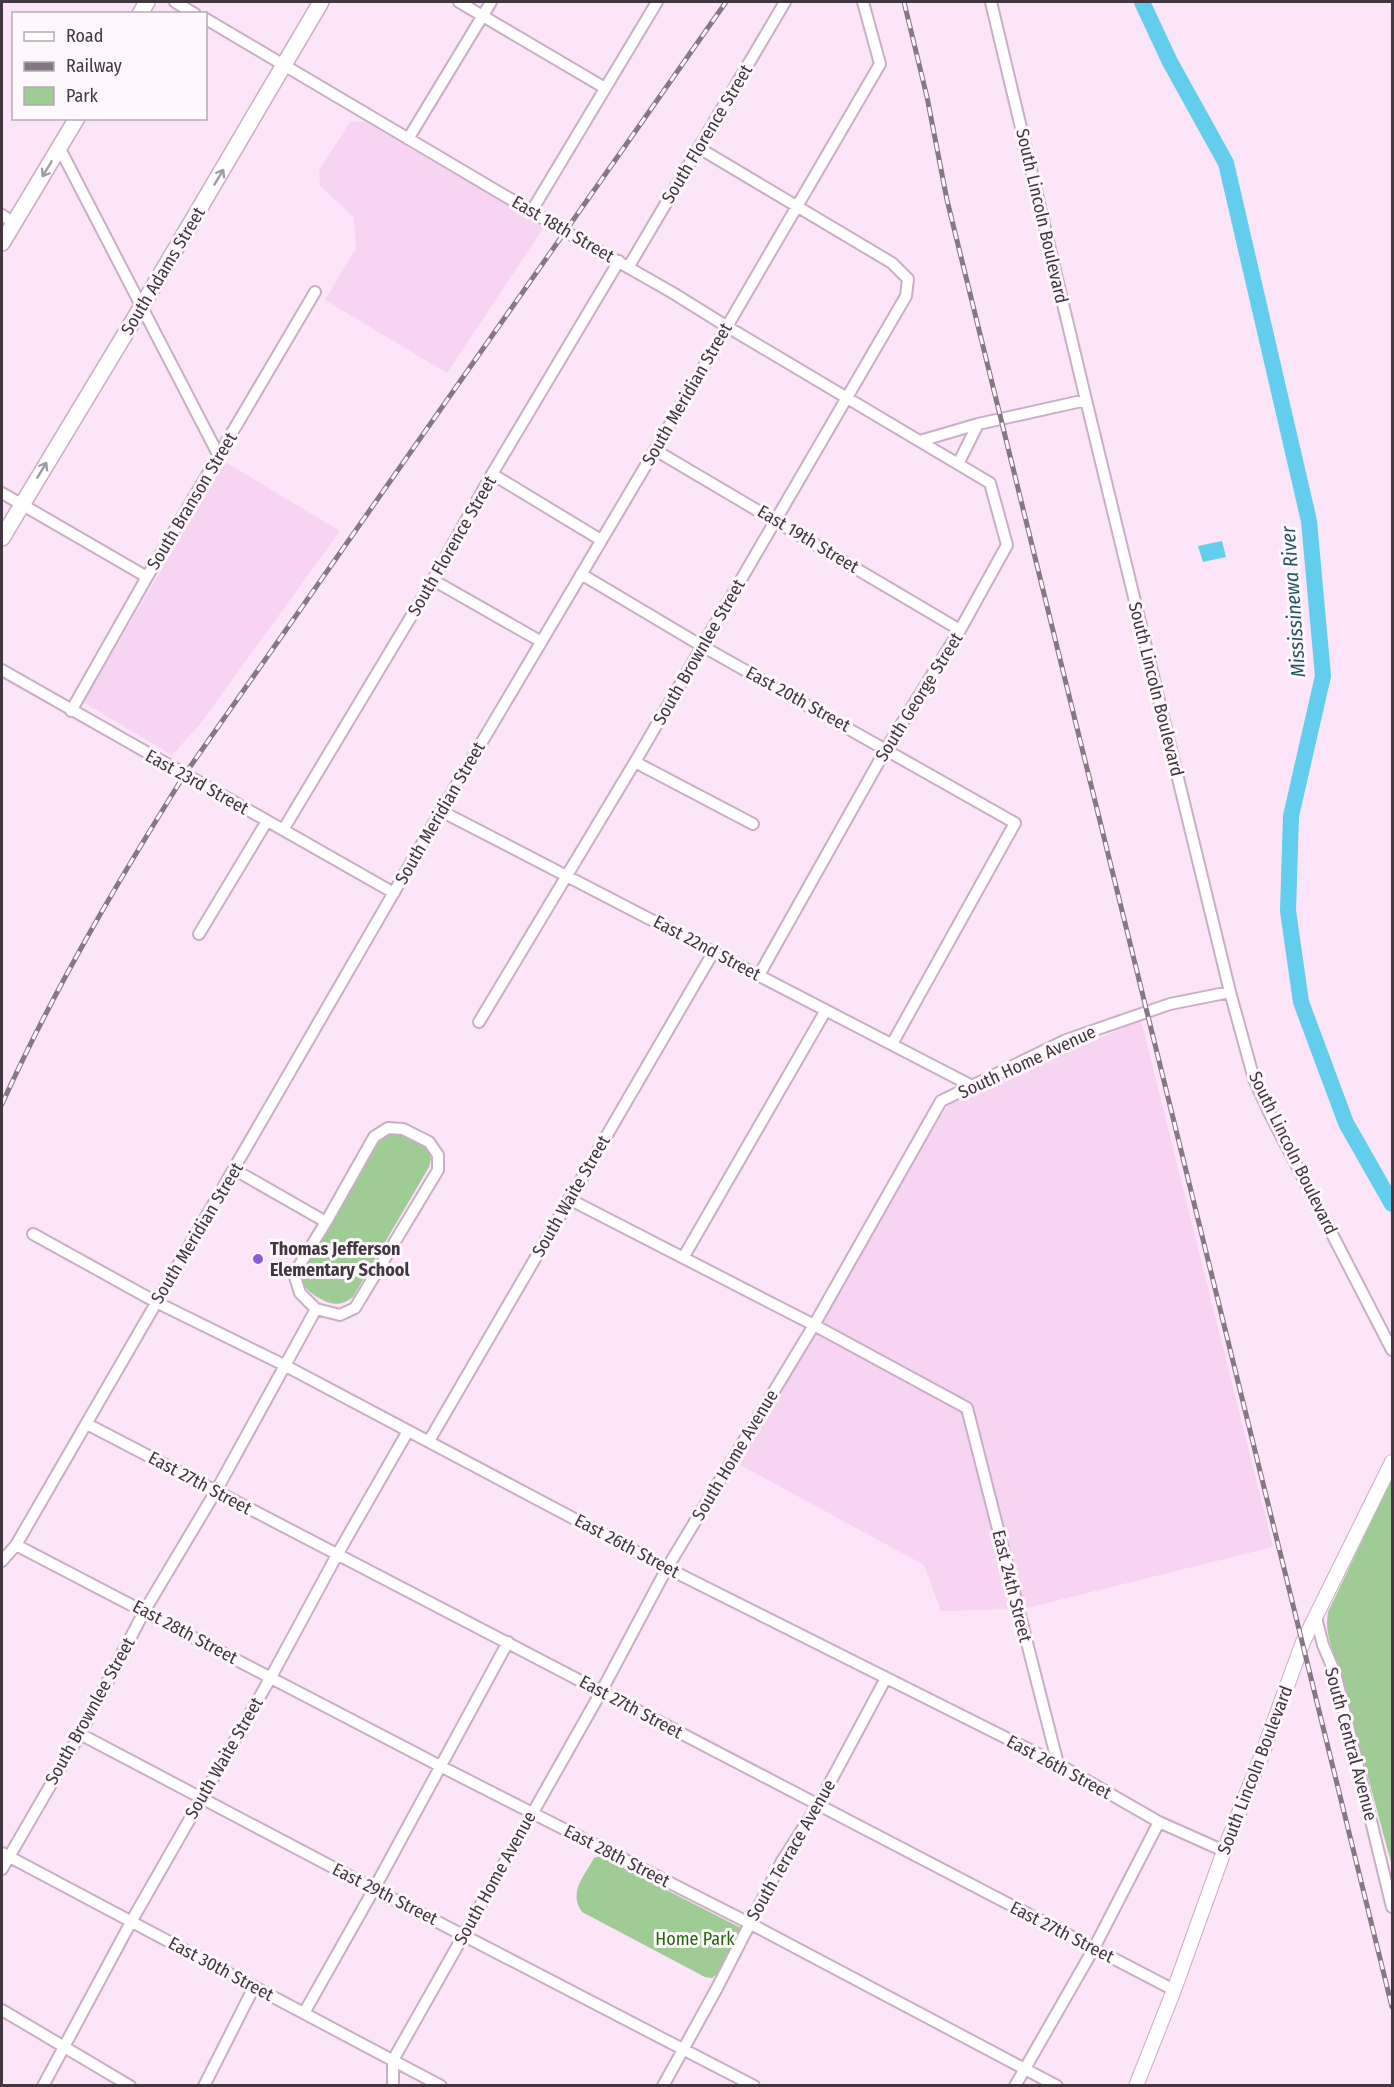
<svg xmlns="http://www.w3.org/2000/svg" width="1394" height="2087" viewBox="0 0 1394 2087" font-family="'Fira Sans Condensed',sans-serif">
  <rect width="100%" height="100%" fill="#fce4f9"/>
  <path fill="#f7d4f2" d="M364,121L544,227L447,373L325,300L356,248L354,217L320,186L319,171L350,122Z
    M225,462L340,531L200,724L172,755L83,702Z
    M1141,1020L1273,1547L1022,1609L941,1611L924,1565L735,1462L948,1105Z"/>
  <path fill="#9fcb94" d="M398,1130L427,1145L431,1159L429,1167L353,1297C340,1307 331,1305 317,1297C303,1287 298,1282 305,1265L380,1140L384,1134Z
    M1392,1478V1866L1337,1662C1330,1644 1325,1631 1328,1612Z
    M600,1856L741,1928L717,1974L712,1978L705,1977L582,1912C568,1892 584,1877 594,1858Z"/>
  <path fill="#62cdec" d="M1222,541L1226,557L1203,562L1198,546Z"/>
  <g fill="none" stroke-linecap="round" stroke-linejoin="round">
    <path stroke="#62cdec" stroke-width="16" d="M1142,2L1170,62L1226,163L1309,521L1323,676L1291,816L1288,911L1301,1002L1346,1123L1392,1204"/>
    <defs>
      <path id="minor" d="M175,2L195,14
        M459,2L605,88
        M991,2L1086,400L1230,992L1254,1079L1270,1114L1392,1350
        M206,19L566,232L673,293L726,326L990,483L1007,545L960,630L886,749L759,975
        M408,139L491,2
        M59,147L219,456
        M531,212L657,2
        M2,215L14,223
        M629,266L785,2
        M920,441L978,424L1086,400
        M655,450L960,630
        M958,464L978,424
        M492,474L601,540
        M2,493L147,577
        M581,574L702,646L1015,823L892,1044
        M433,580L540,641
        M2,670L394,893
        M71,711L147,577L315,292
        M635,762L753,824
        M441,811L972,1086
        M283,830L433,580L492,474L619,261
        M199,934L267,821
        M479,1022L635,762L906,296L908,279L892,263L699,148
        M388,1128L403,1129L429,1142L438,1155V1170L355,1308L340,1315L316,1309L300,1293L294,1274L326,1222L374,1137Z
        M235,1170L326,1222
        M569,1199L814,1325L967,1408L1058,1764
        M33,1234L156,1302L284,1365L667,1568L1058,1764L1159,1822L1224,1851
        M683,1258L826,1010
        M87,1424L1174,1990
        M429,1441L714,951
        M16,1545L442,1767L749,1923L1057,2086
        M2,1561L16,1545L441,811L655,450L880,64L863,2
        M1316,1618L1323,1645L1335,1673L1392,1907
        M80,1734L374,1889L754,2086
        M2,1853L441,2086
        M2,1869L80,1734L145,1610L216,1491L316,1309
        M2,2010L130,2086
        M304,2013L374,1889L508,1642
        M43,2086L131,1922L271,1677L337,1555L408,1431
        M204,2086L254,1987
        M393,2086V2060L601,1692L667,1568L814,1325L941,1101L1066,1040L1170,1004L1230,992
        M663,2086L717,1988L782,1861L818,1805L886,1678
        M1015,2086L1094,1948L1159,1822"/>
      <path id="tertiary" d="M1136,2086L1174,1990L1224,1851L1263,1752L1303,1642L1392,1462"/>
      <path id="secondary" d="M140,14L147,2
        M2,243L77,118
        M2,538L142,306L321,2"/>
    </defs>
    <use href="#minor" stroke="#c9aec6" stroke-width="14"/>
    <use href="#tertiary" stroke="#c9aec6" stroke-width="16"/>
    <use href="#secondary" stroke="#c9aec6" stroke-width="18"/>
    <use href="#minor" stroke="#fff" stroke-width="10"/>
    <use href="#tertiary" stroke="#fff" stroke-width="14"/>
    <use href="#secondary" stroke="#fff" stroke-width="15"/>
    <defs>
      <path id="rail" d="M904,2L927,97L947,200L1392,2007
        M2,1104C54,989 118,881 185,774L726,2"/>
    </defs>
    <use href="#rail" stroke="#867785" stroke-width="5"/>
    <use href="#rail" stroke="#fef8fd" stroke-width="3" stroke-dasharray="9" stroke-linecap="butt"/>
  </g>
  <defs><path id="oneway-shaft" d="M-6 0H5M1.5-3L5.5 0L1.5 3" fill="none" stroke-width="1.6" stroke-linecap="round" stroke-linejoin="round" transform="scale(1.5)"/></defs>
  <g stroke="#a09ba0">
    <use href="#oneway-shaft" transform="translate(47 169) rotate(121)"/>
    <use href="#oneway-shaft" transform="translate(219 177) rotate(-59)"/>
    <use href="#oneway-shaft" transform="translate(42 470) rotate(-59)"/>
  </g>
  <circle fill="#8a5ed8" stroke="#fef8fd" stroke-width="2" cx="258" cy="1259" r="6"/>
  <g text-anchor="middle" stroke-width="6" stroke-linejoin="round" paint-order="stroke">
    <g font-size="18" fill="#423741" stroke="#fef8fd">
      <text transform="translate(707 134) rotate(-59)" y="6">South Florence Street</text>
      <text transform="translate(1042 216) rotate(77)" y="6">South Lincoln Boulevard</text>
      <text transform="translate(563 229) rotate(30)" y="6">East 18th Street</text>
      <text transform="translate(163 271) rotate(-59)" y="6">South Adams Street</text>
      <text transform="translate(687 394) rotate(-60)" y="6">South Meridian Street</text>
      <text transform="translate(192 501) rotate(-59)" y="6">South Branson Street</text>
      <text transform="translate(808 539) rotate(31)" y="6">East 19th Street</text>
      <text transform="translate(452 546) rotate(-60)" y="6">South Florence Street</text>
      <text transform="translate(699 652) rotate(-60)" y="6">South Brownlee Street</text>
      <text transform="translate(1156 689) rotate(76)" y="6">South Lincoln Boulevard</text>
      <text transform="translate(919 697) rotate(-58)" y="6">South George Street</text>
      <text transform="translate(798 699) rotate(29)" y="6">East 20th Street</text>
      <text transform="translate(197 782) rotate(29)" y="6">East 23rd Street</text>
      <text transform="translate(440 813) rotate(-60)" y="6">South Meridian Street</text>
      <text transform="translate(707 948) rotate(28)" y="6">East 22nd Street</text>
      <text transform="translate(1027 1062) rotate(-25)" y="6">South Home Avenue</text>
      <text transform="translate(1293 1153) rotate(64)" y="6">South Lincoln Boulevard</text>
      <text transform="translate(571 1196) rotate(-60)" y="6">South Waite Street</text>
      <text transform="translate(197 1233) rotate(-59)" y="6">South Meridian Street</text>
      <text transform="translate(735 1455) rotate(-59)" y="6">South Home Avenue</text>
      <text transform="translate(200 1483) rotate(28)" y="6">East 27th Street</text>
      <text transform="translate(627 1546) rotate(28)" y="6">East 26th Street</text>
      <text transform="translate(1012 1586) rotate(76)" y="6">East 24th Street</text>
      <text transform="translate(185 1632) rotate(28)" y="6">East 28th Street</text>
      <text transform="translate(631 1707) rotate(28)" y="6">East 27th Street</text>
      <text transform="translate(90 1711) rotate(-61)" y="6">South Brownlee Street</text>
      <text transform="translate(1351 1744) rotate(75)" y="6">South Central Avenue</text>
      <text transform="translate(224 1758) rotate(-60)" y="6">South Waite Street</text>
      <text transform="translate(1059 1767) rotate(28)" y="6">East 26th Street</text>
      <text transform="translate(1255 1770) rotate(-69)" y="6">South Lincoln Boulevard</text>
      <text transform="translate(791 1850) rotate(-60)" y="6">South Terrace Avenue</text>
      <text transform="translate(617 1856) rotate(27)" y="6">East 28th Street</text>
      <text transform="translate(495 1878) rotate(-61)" y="6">South Home Avenue</text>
      <text transform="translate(385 1894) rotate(27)" y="6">East 29th Street</text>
      <text transform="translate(1062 1932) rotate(27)" y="6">East 27th Street</text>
      <text transform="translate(221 1969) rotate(28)" y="6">East 30th Street</text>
    </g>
    <g font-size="18" font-weight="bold" fill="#423741" stroke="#fef8fd" text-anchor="start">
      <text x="270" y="1255">Thomas Jefferson<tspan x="270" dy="21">Elementary School</tspan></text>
    </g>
    <g font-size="18" fill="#25680c" stroke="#fef8fd">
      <text x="695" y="1945">Home Park</text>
    </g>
    <g font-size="20" font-style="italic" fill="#265461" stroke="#fef8fd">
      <text transform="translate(1293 602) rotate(-94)" y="7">Mississinewa River</text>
    </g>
  </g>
  <rect width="1394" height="2087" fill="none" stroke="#423741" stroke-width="6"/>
  <rect x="12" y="12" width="195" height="108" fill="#fef8fd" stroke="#b3abb2" stroke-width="1.5"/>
  <rect x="24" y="32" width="30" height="9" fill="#ffffff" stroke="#b3abb2" stroke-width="1.5"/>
  <text x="66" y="42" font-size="18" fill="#423741">Road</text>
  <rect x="24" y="62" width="30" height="9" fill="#867785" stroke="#b3abb2" stroke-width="1.5"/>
  <text x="66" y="72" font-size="18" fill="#423741">Railway</text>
  <rect x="24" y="87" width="30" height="18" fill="#9fcb94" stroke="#b3abb2" stroke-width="1.5"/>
  <text x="66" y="102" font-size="18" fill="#423741">Park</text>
</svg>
